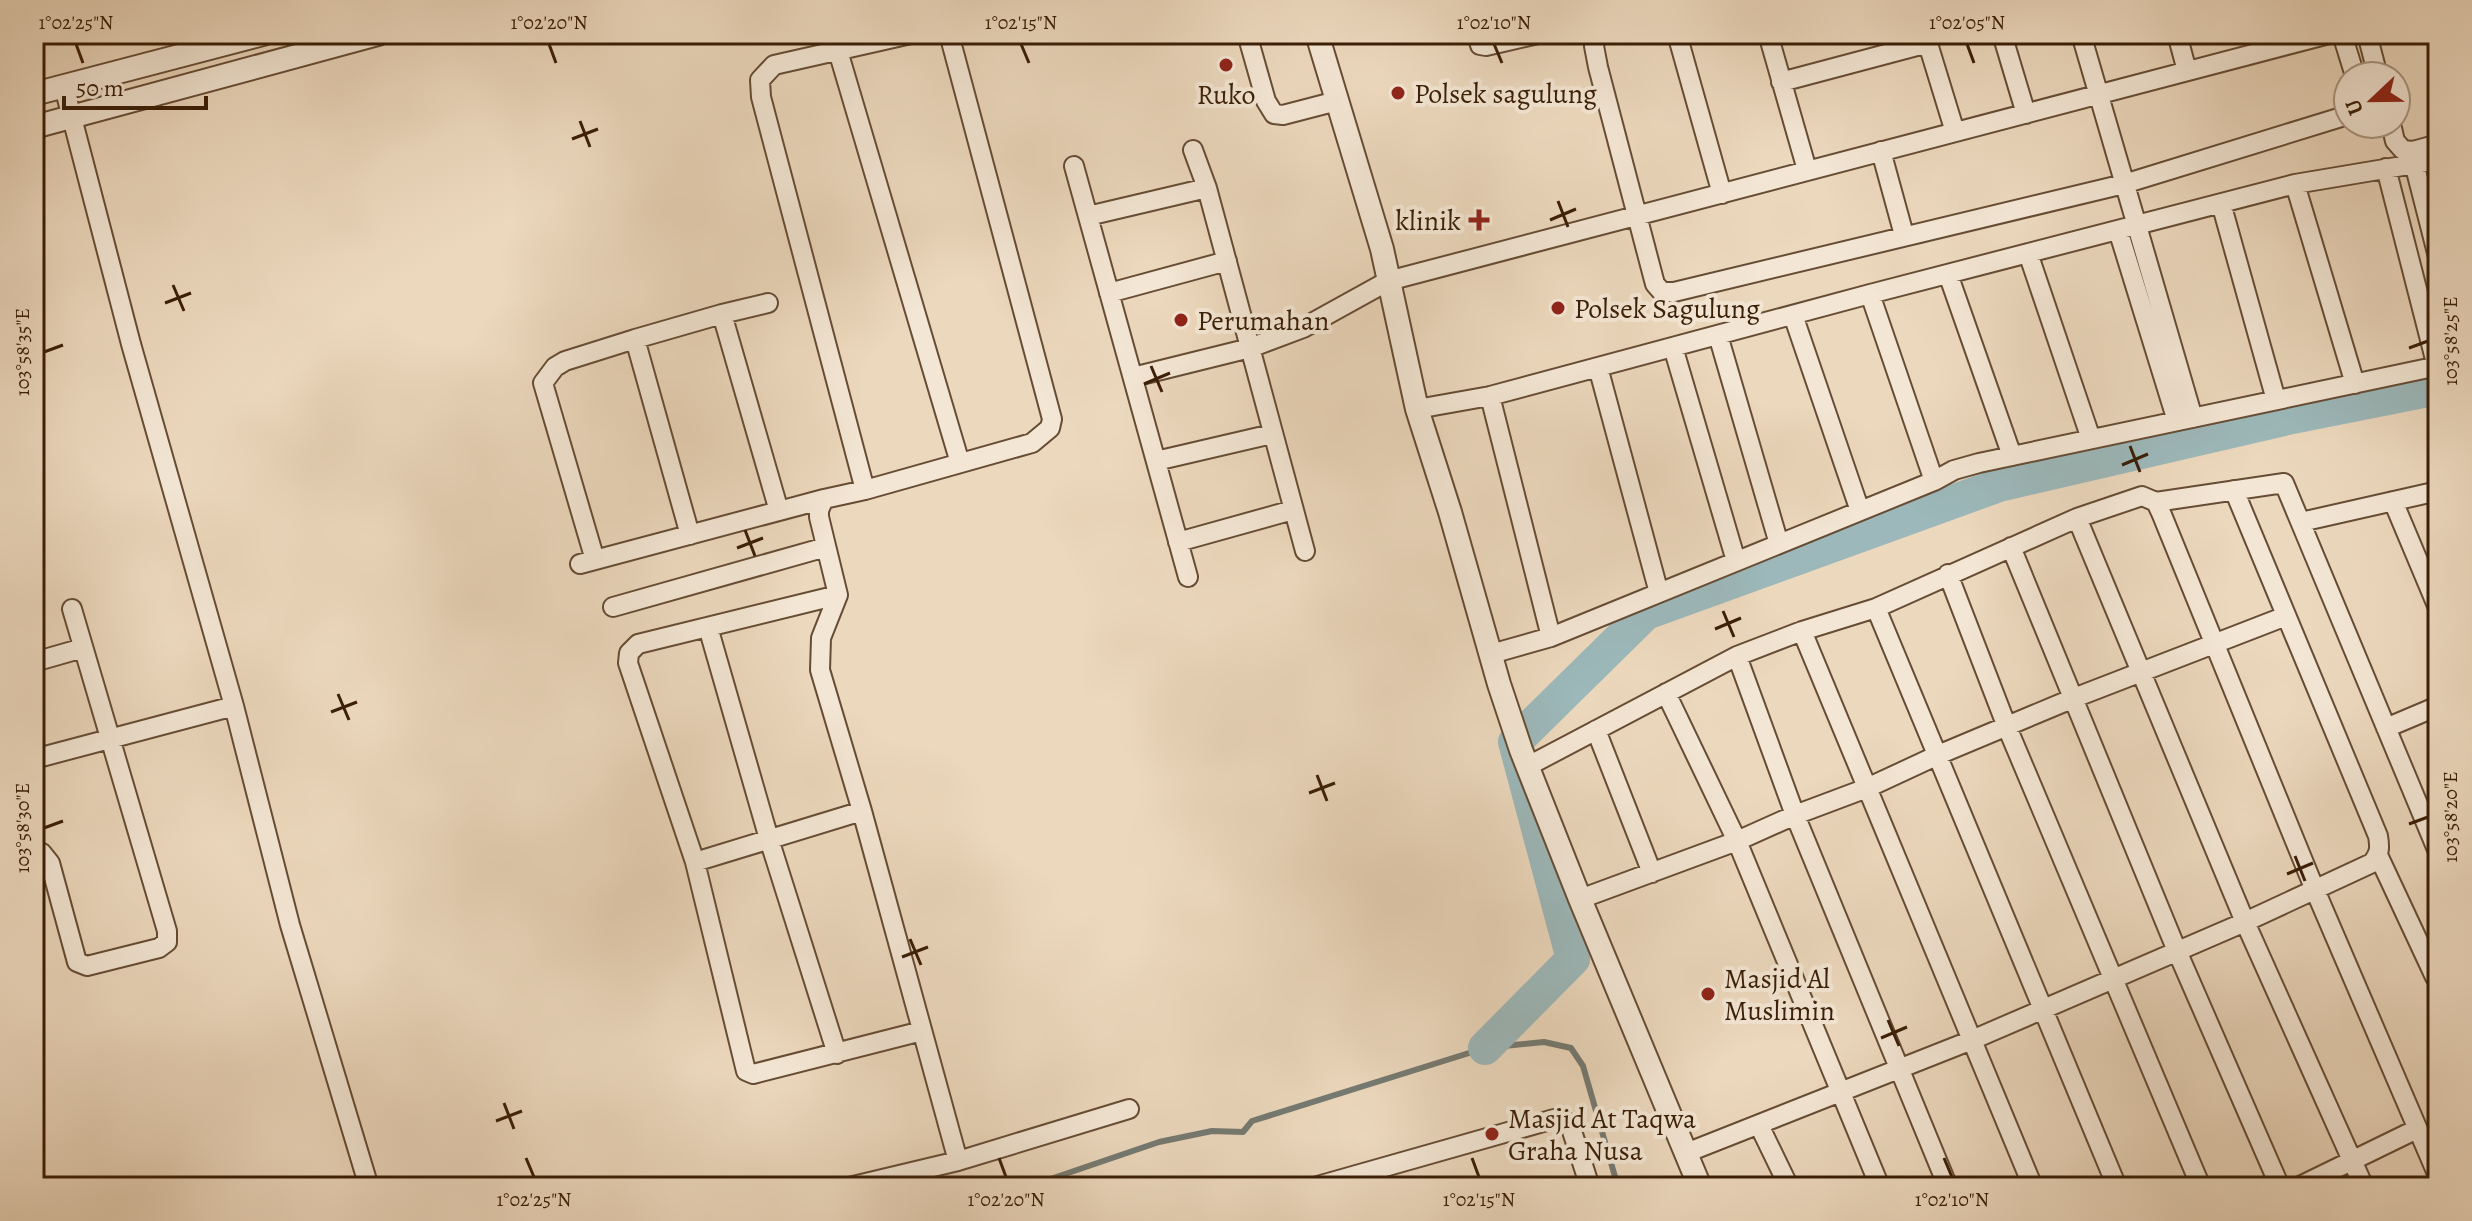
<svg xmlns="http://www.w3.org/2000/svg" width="2472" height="1221" viewBox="0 0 2472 1221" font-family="Alegreya,serif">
  <rect width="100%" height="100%" fill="#ecd8bd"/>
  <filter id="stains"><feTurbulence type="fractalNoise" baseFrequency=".0025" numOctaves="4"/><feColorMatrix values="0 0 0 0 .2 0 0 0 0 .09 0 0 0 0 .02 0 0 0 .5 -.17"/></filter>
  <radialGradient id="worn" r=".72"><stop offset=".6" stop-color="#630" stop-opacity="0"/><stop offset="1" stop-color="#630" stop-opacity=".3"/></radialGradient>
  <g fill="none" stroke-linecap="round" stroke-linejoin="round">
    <path stroke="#757a72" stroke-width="6" d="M1027,1187L1159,1142L1212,1131L1243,1132L1252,1121L1485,1048L1544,1042L1571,1048L1583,1066L1618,1187"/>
    <path stroke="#9cb8ba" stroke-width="34" d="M1485,1048L1573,959L1515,742L1646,613L1999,485L2292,417L2438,388"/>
    <defs>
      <path id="minor" d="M833,34L960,463
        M949,34L1052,419L1050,428L1032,443L865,490L824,499L819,510V517L838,595L821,638L820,670L862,811L958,1161
        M1247,34L1266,101L1274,114L1283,115L1337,101
        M1477,34L1480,45L1486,46L1538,34
        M1597,34L1594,46L1598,67L1655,284L1662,292H1674L2124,184L2348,115
        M1677,34L1722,194
        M1768,34L1807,170
        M1925,34L1955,132
        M2002,34L2026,114
        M2081,34L2193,418
        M2177,34L2187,71
        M2342,34L2355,76
        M2367,34L2378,76
        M1781,82L1928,43
        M64,87L131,344L234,706L290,925L369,1187
        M2391,124L2395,141L2403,150L2413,151L2438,144
        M1193,150L1207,188L1305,551
        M1881,151L1904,235
        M2414,163L2438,257
        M1074,166L1188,577
        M2386,168L2437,367
        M2295,184L2355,384
        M2221,203L2276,400
        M1088,216L1207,188
        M2118,230L2177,421
        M2028,253L2091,439
        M1948,274L2012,456
        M1109,293L1227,261
        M1870,294L1934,481
        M722,314L768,303
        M1793,315L1860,511
        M1718,335L1779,544
        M635,339L722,314L779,511
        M1673,347L1736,561
        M1598,367L1659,593
        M1133,377L1250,348L1303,328L1388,281L2329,34
        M1490,396L1551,637
        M1417,409L1490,396L1870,294L2295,184L2438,160
        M1156,461L1272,434
        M865,490L761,97L760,80L774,65L911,34
        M2393,501L2438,608
        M2156,502L2284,483L2438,852
        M2077,518L2245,922L2364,1187
        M2301,522L2438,491
        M1178,542L1293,510
        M2011,547L2177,951L2280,1187
        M595,560L543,383L555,367L565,361L635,339L690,535
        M580,564L824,499
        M1948,574L2007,727L2201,1187
        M838,595L638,644L629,653L628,663L695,862L746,1071L753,1074L922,1031
        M613,607L826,547
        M1876,608L2117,1187
        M708,627L769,839L837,1054
        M1802,631L2033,1187
        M1491,654L1551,637L1934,481L1954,470L1979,463L2438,366
        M1737,656L1795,815L1948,1187
        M34,662L83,648
        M1666,693L1737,841L1880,1187
        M2386,728L2438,706
        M1596,730L1652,873
        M34,759L234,706
        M1528,766L1737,656L1802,631L1876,608L2077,518L2142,496L2156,502L2162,515L2315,890L2438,1176
        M34,849L42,853L50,863L77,962L87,966L159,948L167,942V931L72,609
        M2378,855L2435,977
        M695,862L862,811
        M1580,899L1737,841L1795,815L1867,788L1938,755L2074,698L2286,616
        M1759,1125L1789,1187
        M1686,1153L1972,1040L2245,922L2372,863C2380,853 2380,848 2378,836L2234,490
        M849,1187L958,1161L1129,1109
        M1314,1187L1554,1119L1565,1121L1570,1125L1590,1187
        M2298,1187L2417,1129"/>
      <path id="tertiary" d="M1317,34L1382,249L1417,409L1450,512L1499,684L1521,750L1580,899L1700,1187
        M34,94L263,34
        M34,127L378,34"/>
    </defs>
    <use href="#minor" stroke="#664c34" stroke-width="22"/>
    <use href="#tertiary" stroke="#664c34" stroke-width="26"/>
    <use href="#minor" stroke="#f3e6d4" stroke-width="18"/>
    <use href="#tertiary" stroke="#f3e6d4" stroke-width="22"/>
  </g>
  <path fill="none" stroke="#3a1e06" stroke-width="3" d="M76,44L83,63M549,44L556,63M1021,44L1029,63M1494,44L1502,63M1967,44L1974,63M580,121L590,147M572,139L598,129M1558,201L1568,227M1550,220L1576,209M173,285L184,311M165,303L191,293M2409,348L2428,341M44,352L63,345M1151,366L1162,392M1144,384L1170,373M2130,446L2140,472M2122,465L2148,454M745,530L755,556M737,548L763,538M1723,611L1734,637M1715,629L1741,618M338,694L349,720M331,712L357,702M1317,775L1327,801M1309,793L1335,783M2409,824L2428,817M44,828L63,821M2295,856L2305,881M2287,874L2313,863M910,939L921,965M902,957L928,947M1888,1020L1899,1046M1881,1038L1907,1027M504,1103L514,1129M496,1121L522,1111M526,1158L534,1177M999,1158L1006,1177M1472,1158L1479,1177M1944,1158L1952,1177"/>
  <g fill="#8f2418" stroke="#f3e6d4" stroke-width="3">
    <circle cx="1226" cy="65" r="8"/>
    <circle cx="1398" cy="93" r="8"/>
    <path d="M1475 208h8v8h8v8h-8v8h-8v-8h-8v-8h8z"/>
    <circle cx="1558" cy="308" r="8"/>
    <circle cx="1181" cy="320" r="8"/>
    <circle cx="1708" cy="994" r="8"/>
    <circle cx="1492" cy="1134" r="8"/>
  </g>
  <g text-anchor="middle" stroke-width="8" stroke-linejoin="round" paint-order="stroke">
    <g font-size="28" fill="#3a1e06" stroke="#f3e6d4" text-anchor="start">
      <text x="1414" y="103">Polsek sagulung</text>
      <text x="1226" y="104" text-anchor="middle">Ruko</text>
      <text x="1461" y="230" text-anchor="end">klinik</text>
      <text x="1574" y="318">Polsek Sagulung</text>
      <text x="1197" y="330">Perumahan</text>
      <text x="1724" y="988">Masjid Al<tspan x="1724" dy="32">Muslimin</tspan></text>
      <text x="1508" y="1128">Masjid At Taqwa<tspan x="1508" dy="32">Graha Nusa</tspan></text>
    </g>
  </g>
  <rect width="2472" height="1221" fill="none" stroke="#ecd8bd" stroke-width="88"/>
  <g transform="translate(2372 100) rotate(248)"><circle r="38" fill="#f3e6d4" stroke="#a99682" stroke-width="2"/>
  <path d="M0-6L14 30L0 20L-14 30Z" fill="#8f2418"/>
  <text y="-12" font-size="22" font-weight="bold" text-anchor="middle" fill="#3a1e06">U</text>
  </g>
  <path d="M64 96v12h142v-12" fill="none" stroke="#3a1e06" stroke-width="4"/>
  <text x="76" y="96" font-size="24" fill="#3a1e06" stroke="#f3e6d4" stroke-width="6" paint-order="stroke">50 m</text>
  <rect x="44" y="44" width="2384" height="1133" fill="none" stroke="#3a1e06" stroke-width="3"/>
  <g font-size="20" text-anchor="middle" fill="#3a1e06">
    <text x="76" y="29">1°02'25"N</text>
    <text x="549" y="29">1°02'20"N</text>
    <text x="1021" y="29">1°02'15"N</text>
    <text x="1494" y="29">1°02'10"N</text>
    <text x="1967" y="29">1°02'05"N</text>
    <text transform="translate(2450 341) rotate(-90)" y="7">103°58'25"E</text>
    <text transform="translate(22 352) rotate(-90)" y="7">103°58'35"E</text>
    <text transform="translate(2450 817) rotate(-90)" y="7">103°58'20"E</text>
    <text transform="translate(22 828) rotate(-90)" y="7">103°58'30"E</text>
    <text x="534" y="1206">1°02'25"N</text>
    <text x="1006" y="1206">1°02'20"N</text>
    <text x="1479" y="1206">1°02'15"N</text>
    <text x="1952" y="1206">1°02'10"N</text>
  </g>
  <rect width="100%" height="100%" filter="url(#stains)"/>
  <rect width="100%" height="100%" fill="url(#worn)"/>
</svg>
